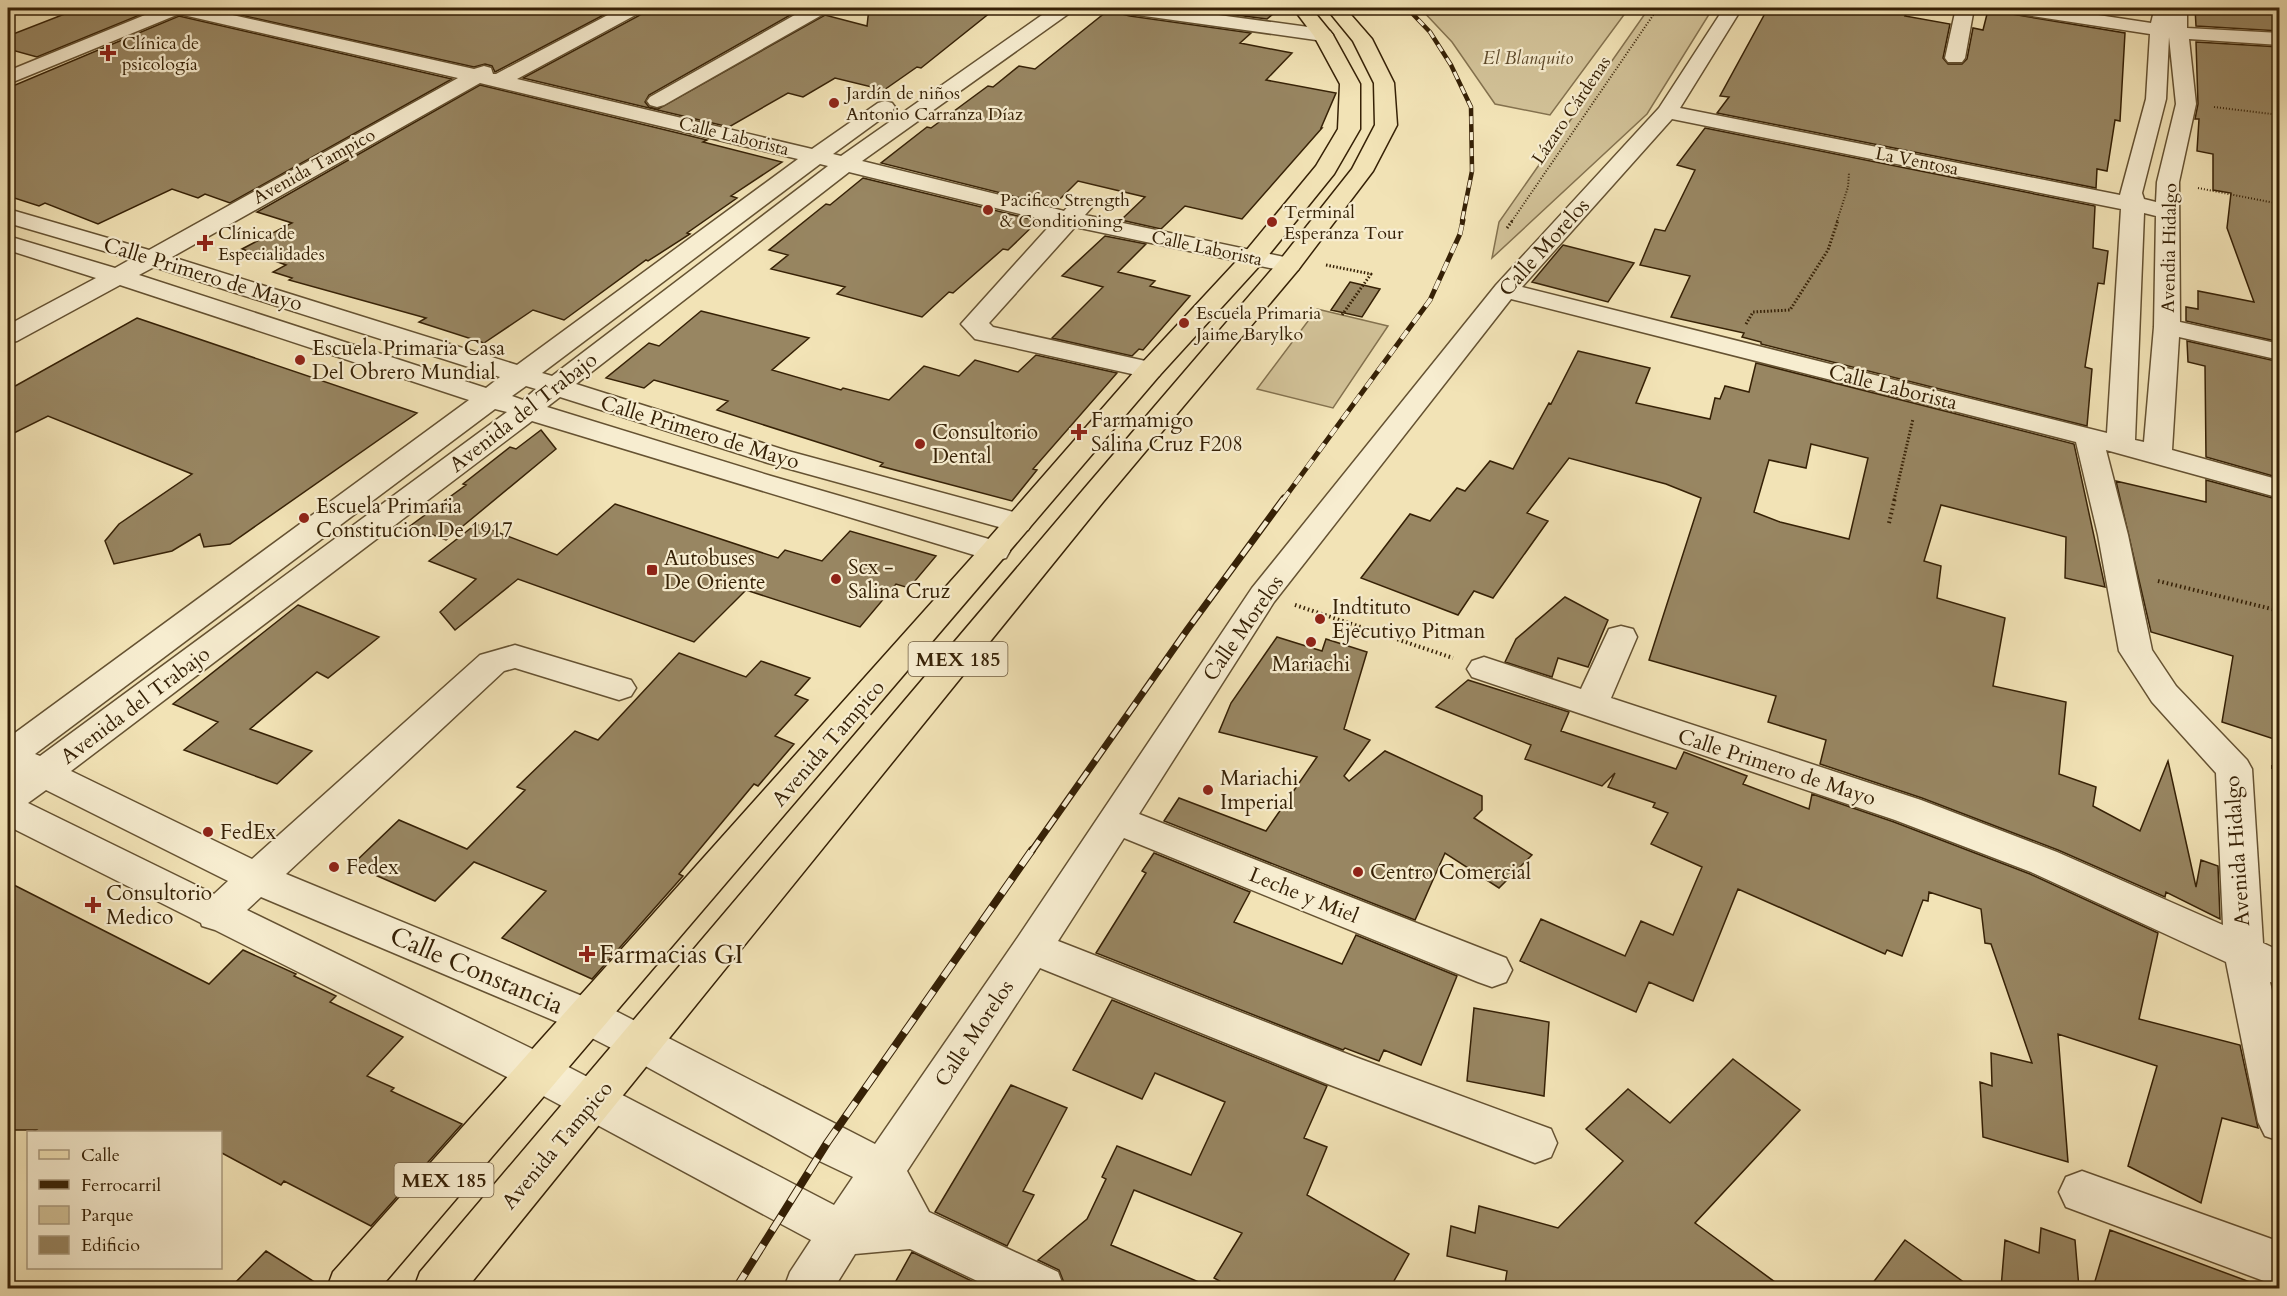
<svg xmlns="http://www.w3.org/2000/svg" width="2287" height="1296" viewBox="0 0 2287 1296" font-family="Cardo,serif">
  <rect width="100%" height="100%" fill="#f2e3b6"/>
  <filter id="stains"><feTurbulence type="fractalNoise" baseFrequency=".00333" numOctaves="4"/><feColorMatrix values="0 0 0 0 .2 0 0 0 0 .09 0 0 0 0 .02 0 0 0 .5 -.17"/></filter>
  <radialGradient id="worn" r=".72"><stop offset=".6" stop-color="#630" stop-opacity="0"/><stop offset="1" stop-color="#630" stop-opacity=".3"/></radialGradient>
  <path fill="#d2c298" stroke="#84724f" stroke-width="1.5" d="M1420,8H1629L1550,115L1495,104L1452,42Z
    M1649,8H1713L1647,114L1492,258L1499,222Z
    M1317,309L1388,326L1333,408L1257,389Z"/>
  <path fill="#988662" stroke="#362106" stroke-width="1.5" fill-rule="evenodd" d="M80,8H157L37,57L8,49V36Z
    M209,8H617L495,72L492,66L485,64L474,67Z
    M645,8L801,9L649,95L645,102L649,107L658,109L825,15L867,26L869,8H996L921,68L917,67L884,90L835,78L803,97L788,93L729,127L523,78L642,14Z
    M1111,8H1119L1122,14L1130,16L1251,33L1240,43L1292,53L1266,80L1336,93L1321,128H1322L1242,219L1185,206L1161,229L1121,220L1145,197L1078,181L1053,206L881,163L927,127L931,128L988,86L993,87L1019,66L1035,69Z
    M1180,8H1280L1267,19Z
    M1768,8H1910L1905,16L1950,24L1943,58L1948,64H1962L1967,59L1973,28L1983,30L1988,10L2125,33L2120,121L2115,120L2107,171L2097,169L2096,188L1717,113L1729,97L1720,96Z
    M2195,8H2280V31L2196,26Z
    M179,16L452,79L230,203L205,194L198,198L172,189L98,224L45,203L39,206L8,196V88Z
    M2196,42L2280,47V342L2186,321V307L2198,309V291L2254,302L2227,228L2231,193L2213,190V154L2197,151L2199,119H2195L2198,104Z
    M480,85L707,140L703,142L782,162L731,196L737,198L687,233L690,234L648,261L646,260L564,320L533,310L484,343L419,322L426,318L289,280L292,278L273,272L286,265L242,249L292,223L257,212Z
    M1705,128L2095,206L2093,248L2108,251L2104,284L2098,283L2085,367L2092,369L2087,426L1761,344V342L1742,337L1744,333L1671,317L1690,276L1640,265L1655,229L1665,231L1695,170L1677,165Z
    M863,178L1038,221L1008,250L1003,249L953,293L949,292L922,317L837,294L845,287L771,269L788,255L769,250L826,204L830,205Z
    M1105,236L1146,244L1118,272L1155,281L1150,286L1190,296L1143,350L1139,349L1132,356L1052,338L1103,287L1062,276Z
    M1563,245L1634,263L1608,302L1532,282Z
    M1350,282L1380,289L1362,317L1331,310Z
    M701,311L809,338L772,370L841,390L843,388L889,400L924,366L959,376L975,360L1018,372L1036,355L1117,373L1033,469L1037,470L1012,501L880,466L883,463L717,410L728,401L654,380L644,388L606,378L649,343L659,346Z
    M137,318L417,413L230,544L204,547L200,534L172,551L114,564L105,541L119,524L192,474L48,416L8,436V390Z
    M2187,341L2280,362V478L2206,457L2205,366L2188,362Z
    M1578,351L1650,368L1636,403L1710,419L1715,398L1720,399L1725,386L1749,392L1756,363L2074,444L2105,587L2065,578L2066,537L1941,505L1924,561L1941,566L1937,598L2005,618L1993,686L2066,702L2059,774L2096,787L2093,806L2140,831L2168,761L2196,887L2201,860L2218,866L2220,919L2166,892L2165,897L2058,850L1922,798L1820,764L1826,740L1768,722L1776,696L1649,660L1701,498L1666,484L1569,458L1527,513L1548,521L1493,598L1474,591L1458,615L1361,578L1410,514L1430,521L1457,488L1465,491L1490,461L1513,469L1549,403L1551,404ZM1811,444L1868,458L1849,539L1780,522L1754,512L1769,460L1806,468Z
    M541,430L556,449L446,540L410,526L466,485L463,484L510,447L516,449Z
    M2206,480L2280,500V741L2222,722L2233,656L2151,632L2116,481L2206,502Z
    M615,504L778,558L785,550L822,561L850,531L936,556L909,588L896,584L860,627L746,590L694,642L518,579L455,630L440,612L476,579L429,561L476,524L557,555Z
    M1565,597L1608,620L1588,667L1558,658L1552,677L1505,662L1516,639Z
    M298,605L379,637L328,678L317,672L250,729L312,751L277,784L184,750L218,722L173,704Z
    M1277,637L1322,651L1326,639L1367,652L1344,729L1370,740L1344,776L1349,781L1385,751L1482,796V810L1474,818L1532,855L1499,888L1445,853L1415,920L1164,821L1179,798L1266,831L1317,757L1219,732L1231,703Z
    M679,653L746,677L761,661L810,678L795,695L808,700L775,736L794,744L758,786L754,784L679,874L683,876L592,979L502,938L546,891L474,862L435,901L352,865L399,820L467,849L525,790L517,787L575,731L598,740Z
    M1468,680L1569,712L1561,731L1676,769L1684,752L1747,776L1743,784L1809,809L1812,794L1894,822L2030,874L2158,933L2139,1019L2240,1045L2258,1128L2222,1118L2201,1203L2128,1166L2157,1066L2058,1034L2068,1162L1983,1137L1980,1082L1992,1086L1991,1053L2032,1063L1991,944L1985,943L1981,909L1929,892L1928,901L1923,900L1902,956L1887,950L1885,954L1738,889L1693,1001L1649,982L1636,1012L1520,961L1541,919L1625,956L1641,921L1673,935L1702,867L1651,844L1668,813L1653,807L1655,803L1608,787L1615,773L1602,786L1525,759L1531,745L1436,707Z
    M1154,853L1250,892L1234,922L1342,964L1356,935L1457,976L1421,1065L1384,1050L1379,1061L1345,1048L1343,1050L1096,953L1146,873L1142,871Z
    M8,882L209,984L243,950L296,974L294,976L336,996L330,1002L403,1037L367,1076L394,1088L391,1091L462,1124L371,1226L284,1181L281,1185L220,1152V1132H33L36,1130H8Z
    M1112,1000L1327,1086L1304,1138L1327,1147L1307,1195L1409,1254L1390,1288H1232L1214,1278L1242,1233L1134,1190L1111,1245L1213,1288H1066L1059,1270L1038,1260L1087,1219L1106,1179L1102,1177L1117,1146L1191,1175L1225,1102L1155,1073L1142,1099L1073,1070Z
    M1474,1008L1549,1022L1544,1096L1467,1081Z
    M1733,1059L1800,1110L1695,1223L1783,1288H1524L1505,1284L1507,1271L1447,1256L1451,1226L1475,1233L1479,1206L1558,1228L1623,1161L1586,1129L1628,1089L1670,1123Z
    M1011,1085L1067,1108L1023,1191L1034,1195L1007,1246L935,1212Z
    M2041,1228L2075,1240L2079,1288H2001L2005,1240L2039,1253Z
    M2110,1230L2258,1285L2257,1288H2093Z
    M1905,1240L1972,1288H1869Z
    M266,1251L324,1288H230Z
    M912,1252L986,1288H892Z"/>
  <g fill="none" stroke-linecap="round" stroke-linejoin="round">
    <defs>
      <path id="minor" d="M162,8H201L474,69L484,66L491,68L493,74H496L621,8H643L641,12L517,79L812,149L878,103L885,101L892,103L895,107L892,111L833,154L841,156L1052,8H1073L1071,12L862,161L1064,211C1072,202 1077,198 1089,201L1093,206L1085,215L1289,258L1298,260L1301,265L1298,270L1289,272L1075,227L989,323L993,327L1159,364L1163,370L1159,376L1150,378L975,339L961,324L1053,222L849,172L576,384L788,451L1028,516L1032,523L1028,530L1017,532L768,463L560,397L547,407L771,476L1006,544L1010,551L1006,558L995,561L984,558L532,421L71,771L252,859L480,655L515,645L631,680L636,688L631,696L619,700L515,668L504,671L286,874L604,1005L875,1144L1018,937L1252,588L1496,285L1659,108L1724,8H1742L1680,108L2120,195L2146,99L2150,34L2019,14L2012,12L2010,8H2052L2151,23L2154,11L2161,9L2168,12L2169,8H2187V28L2280,33V45L2189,39L2196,104L2179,182L2180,322L2280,344V360L2179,337L2172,450L2280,480V498L2106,450L2128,535L2152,650L2176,686L2247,760L2252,769L2263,943L2280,951V985L2270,982L2280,1024V1141L2265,1136L2258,1122L2226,962L2031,872L1895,820L1472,677L1467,669L1472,661L1484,657L1581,689L1609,629L1621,626L1633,629L1637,637L1611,698L1921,800L2057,852L2223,925L2216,773L2152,702L2119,651L2098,535L2076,442L1511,299L1274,602L1139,814L1506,958L1512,970L1506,982L1492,987L1478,982L1124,838L1058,941L1355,1057L1551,1129L1557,1143L1551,1157L1535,1163L1325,1083L1040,968L907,1171L929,1212L1058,1272L1064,1288H992L910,1249L855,1254L834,1288H784L790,1272L811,1240L523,1085L215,930L202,926L201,923L8,826V780L15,775L11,768L8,769V738L469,400L120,285L17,341L8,343V325L96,278L8,250V236L115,268L131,259L8,223V209L149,250L458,78L179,14L8,84V71ZM2169,37L2176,104L2157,182L2156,202L2144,199L2142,193L2166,99ZM480,83L798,159L517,365L172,257ZM1672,119L2121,209L2107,433L1522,287ZM820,164L828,166L552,376L542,373ZM2144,213L2156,216L2154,327L2144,442L2135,440ZM154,267L500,377L486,388L139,275ZM526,386L536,389L523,400L512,396ZM495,409L507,412L40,756L35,754ZM46,790L228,881L214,894L28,803ZM261,897L574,1029L627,1056L811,1157L853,1177L834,1205L553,1059L247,910Z
        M807,8H829L827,12L664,105L657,107L650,105L647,101L650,97Z
        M1121,8H1167L1323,29L1330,31L1333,35L1330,39L1323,41L1130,14L1123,12Z
        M1956,8H1974L1965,58L1962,62H1948L1945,58Z
        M2082,1171L2280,1242V1287L2066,1207L2059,1192L2066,1177Z"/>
      <path id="major" d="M1293,8H1311L1333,35L1360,84V129L1334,174L1263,262L1159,376L380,1288H327L333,1272L984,544L1141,364L1245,252L1316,166L1338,129L1340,84L1314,36Z
        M1326,8H1345L1372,39L1394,83L1397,125L1373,171L1298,270L1103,502L467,1288H414L420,1272L1083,490L1280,260L1352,169L1375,125L1374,83L1353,41Z"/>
    </defs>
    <use href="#minor" stroke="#655232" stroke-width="3"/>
    <use href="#major" stroke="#362106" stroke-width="3"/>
    <path stroke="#362106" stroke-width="2" stroke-dasharray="1 2" stroke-linecap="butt" d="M2214,107L2280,115
      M2198,188L2280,204
      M1512,221L1658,8
      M1837,221L1848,187L1849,173"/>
    <path stroke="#362106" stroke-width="3" stroke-dasharray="1.5 2" stroke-linecap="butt" d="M1507,228L1513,220
      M1326,265L1371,274L1342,315
      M1746,324L1753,312L1790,310L1828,250L1838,220
      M1894,500L1913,419"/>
    <path stroke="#362106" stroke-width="4" stroke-dasharray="1.5 3" stroke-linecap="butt" d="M1889,523L1895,498
      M2158,581L2280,611
      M1295,605L1453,658
      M2271,767H2280"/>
    <use href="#minor" fill="#f7edd0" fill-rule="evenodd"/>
    <use href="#major" fill="#f2e3b6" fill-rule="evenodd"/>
    <defs>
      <path id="rail-far3" d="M1407,8L1430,32L1451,65L1471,107L1472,171L1462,221"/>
      <path id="rail-far2" d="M1283,500L1430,300L1460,234L1463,220"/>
      <path id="rail-far1" d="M1031,852L1187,630L1284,498"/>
      <path id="rail" d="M736,1288L827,1143L1032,850"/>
    </defs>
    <use href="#rail-far3" stroke="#362106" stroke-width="4.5"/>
    <use href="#rail-far2" stroke="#362106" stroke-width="5"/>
    <use href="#rail-far1" stroke="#362106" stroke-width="7"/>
    <use href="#rail" stroke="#362106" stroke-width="8"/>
    <use href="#rail-far3" stroke="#f7edd0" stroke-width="3" stroke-dasharray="8" stroke-linecap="butt"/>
    <use href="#rail-far2" stroke="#f7edd0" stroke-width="4" stroke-dasharray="10" stroke-linecap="butt"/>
    <use href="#rail-far1" stroke="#f7edd0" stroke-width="4.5" stroke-dasharray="14" stroke-linecap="butt"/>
    <use href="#rail" stroke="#f7edd0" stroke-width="6" stroke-dasharray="17" stroke-linecap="butt"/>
  </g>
  <g fill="#8f2418" stroke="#f7edd0" stroke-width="2">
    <path d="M105 44h6v6h6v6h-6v6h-6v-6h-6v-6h6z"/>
    <circle cx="834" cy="103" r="6"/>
    <circle cx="988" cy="210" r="6"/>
    <circle cx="1272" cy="222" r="6"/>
    <path d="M202 234h6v6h6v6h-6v6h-6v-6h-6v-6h6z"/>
    <circle cx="1184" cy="323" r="6"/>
    <circle cx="300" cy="360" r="6"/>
    <path d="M1076 423h6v6h6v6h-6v6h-6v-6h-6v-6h6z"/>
    <circle cx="920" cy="444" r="6"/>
    <circle cx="304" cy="518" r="6"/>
    <rect x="646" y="564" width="12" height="12" rx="3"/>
    <circle cx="836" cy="579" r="6"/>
    <circle cx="1320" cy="619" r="6"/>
    <circle cx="1311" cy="642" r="6"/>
    <circle cx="1208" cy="790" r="6"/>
    <circle cx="208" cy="832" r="6"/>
    <circle cx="334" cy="867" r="6"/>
    <circle cx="1358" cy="872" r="6"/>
    <path d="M90 896h6v6h6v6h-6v6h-6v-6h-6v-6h6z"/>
    <path d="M584 945h6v6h6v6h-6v6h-6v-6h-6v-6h6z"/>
  </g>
  <g text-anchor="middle" stroke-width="4.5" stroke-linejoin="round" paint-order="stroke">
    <g font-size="18" fill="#362106" stroke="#f7edd0" text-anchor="start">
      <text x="122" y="49">Clínica de<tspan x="122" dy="21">psicología</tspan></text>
      <text x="846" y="99">Jardín de niños<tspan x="846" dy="21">Antonio Carranza Díaz</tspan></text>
      <text x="1000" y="206">Pacifico Strength<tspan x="1000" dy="21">&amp; Conditioning</tspan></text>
      <text x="1284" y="218">Terminal<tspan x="1284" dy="21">Esperanza Tour</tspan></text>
      <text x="218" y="239">Clínica de<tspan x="218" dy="21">Especialidades</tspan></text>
      <text x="1196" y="319">Escuela Primaria<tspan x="1196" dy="21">Jaime Barylko</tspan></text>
    </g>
    <g font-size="18" font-style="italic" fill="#5d492a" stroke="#f7edd0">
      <text x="1528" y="64">El Blanquito</text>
    </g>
    <g font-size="18" fill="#362106" stroke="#f7edd0">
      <text transform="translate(1571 110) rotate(-56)" y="6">Lázaro Cárdenas</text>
      <text transform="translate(734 136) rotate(14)" y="6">Calle Laborista</text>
      <text transform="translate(1917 161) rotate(11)" y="6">La Ventosa</text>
      <text transform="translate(314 166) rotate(-29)" y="6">Avenida Tampico</text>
      <text transform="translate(1207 248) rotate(12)" y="6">Calle Laborista</text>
      <text transform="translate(2169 248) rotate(-89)" y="6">Avendia Hidalgo</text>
    </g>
    <g fill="#f7edd0" stroke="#705e43" stroke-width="1.5">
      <rect x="908.5" y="642" width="99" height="34" rx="4.5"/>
      <rect x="394.5" y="1163" width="99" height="34" rx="4.5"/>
    </g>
    <g font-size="20" font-weight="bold" fill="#362106">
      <text x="958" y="666">MEX 185</text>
      <text x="444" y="1187">MEX 185</text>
    </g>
    <g font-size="21" fill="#362106" stroke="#f7edd0">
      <text transform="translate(1544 247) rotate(-48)" y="7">Calle Morelos</text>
      <text transform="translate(203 274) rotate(17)" y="7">Calle Primero de Mayo</text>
      <text transform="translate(1893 387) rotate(14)" y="7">Calle Laborista</text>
      <text transform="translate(523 412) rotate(-38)" y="7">Avenida del Trabajo</text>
      <text transform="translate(700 432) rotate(17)" y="7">Calle Primero de Mayo</text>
      <text transform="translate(1243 628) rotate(-55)" y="7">Calle Morelos</text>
      <text transform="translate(135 705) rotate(-37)" y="7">Avenida del Trabajo</text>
      <text transform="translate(828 743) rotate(-49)" y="7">Avenida Tampico</text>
      <text transform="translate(1777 767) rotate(18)" y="7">Calle Primero de Mayo</text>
      <text transform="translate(2237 851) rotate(-94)" y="7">Avenida Hidalgo</text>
      <text transform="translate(1304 895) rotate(22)" y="7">Leche y Miel</text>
      <text transform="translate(974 1033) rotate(-56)" y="7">Calle Morelos</text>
      <text transform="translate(557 1145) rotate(-50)" y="7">Avenida Tampico</text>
    </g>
    <g font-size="21" fill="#362106" stroke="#f7edd0" text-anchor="start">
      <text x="312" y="355">Escuela Primaria Casa<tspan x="312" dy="24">Del Obrero Mundial</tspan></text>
      <text x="1091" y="427">Farmamigo<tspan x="1091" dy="24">Salina Cruz F208</tspan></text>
      <text x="932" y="439">Consultorio<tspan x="932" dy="24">Dental</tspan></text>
      <text x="316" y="513">Escuela Primaria<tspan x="316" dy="24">Constitucion De 1917</tspan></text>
      <text x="664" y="565">Autobuses<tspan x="664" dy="24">De Oriente</tspan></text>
      <text x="848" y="574">Scx -<tspan x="848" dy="24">Salina Cruz</tspan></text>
      <text x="1332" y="614">Indtituto<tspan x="1332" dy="24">Ejecutivo Pitman</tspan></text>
      <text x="1311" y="671" text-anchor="middle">Mariachi</text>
      <text x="1220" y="785">Mariachi<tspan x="1220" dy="24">Imperial</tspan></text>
      <text x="220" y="839">FedEx</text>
      <text x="346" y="874">Fedex</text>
      <text x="1370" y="879">Centro Comercial</text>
      <text x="106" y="900">Consultorio<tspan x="106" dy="24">Medico</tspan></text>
    </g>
    <g font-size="26" fill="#362106" stroke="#f7edd0" text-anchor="start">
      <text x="599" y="963">Farmacias GI</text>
    </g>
    <g font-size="26" fill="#362106" stroke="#f7edd0">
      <text transform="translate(477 970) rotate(23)" y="9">Calle Constancia</text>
    </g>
  </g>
  <rect width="2287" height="1296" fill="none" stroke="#f2e3b6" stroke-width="30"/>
  <rect x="9" y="9" width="2269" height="1278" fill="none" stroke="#362106" stroke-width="3"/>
  <rect x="15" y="15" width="2257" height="1266" fill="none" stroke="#362106" stroke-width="1.5"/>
  <rect x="27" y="1131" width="195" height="138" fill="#f7edd0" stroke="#aa9b7f" stroke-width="1.5"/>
  <rect x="39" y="1150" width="30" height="9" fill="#f2e3b6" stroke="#aa9b7f" stroke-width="1.5"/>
  <text x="81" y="1161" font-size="18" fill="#362106">Calle</text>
  <rect x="39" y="1180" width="30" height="9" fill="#362106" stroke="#aa9b7f" stroke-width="1.5"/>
  <text x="81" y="1191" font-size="18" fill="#362106">Ferrocarril</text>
  <rect x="39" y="1206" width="30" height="18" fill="#d2c298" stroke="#aa9b7f" stroke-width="1.5"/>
  <text x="81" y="1221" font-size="18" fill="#362106">Parque</text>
  <rect x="39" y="1236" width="30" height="18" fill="#988662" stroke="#aa9b7f" stroke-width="1.5"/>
  <text x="81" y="1251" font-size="18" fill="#362106">Edificio</text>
  <rect width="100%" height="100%" filter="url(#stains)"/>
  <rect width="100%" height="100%" fill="url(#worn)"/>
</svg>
